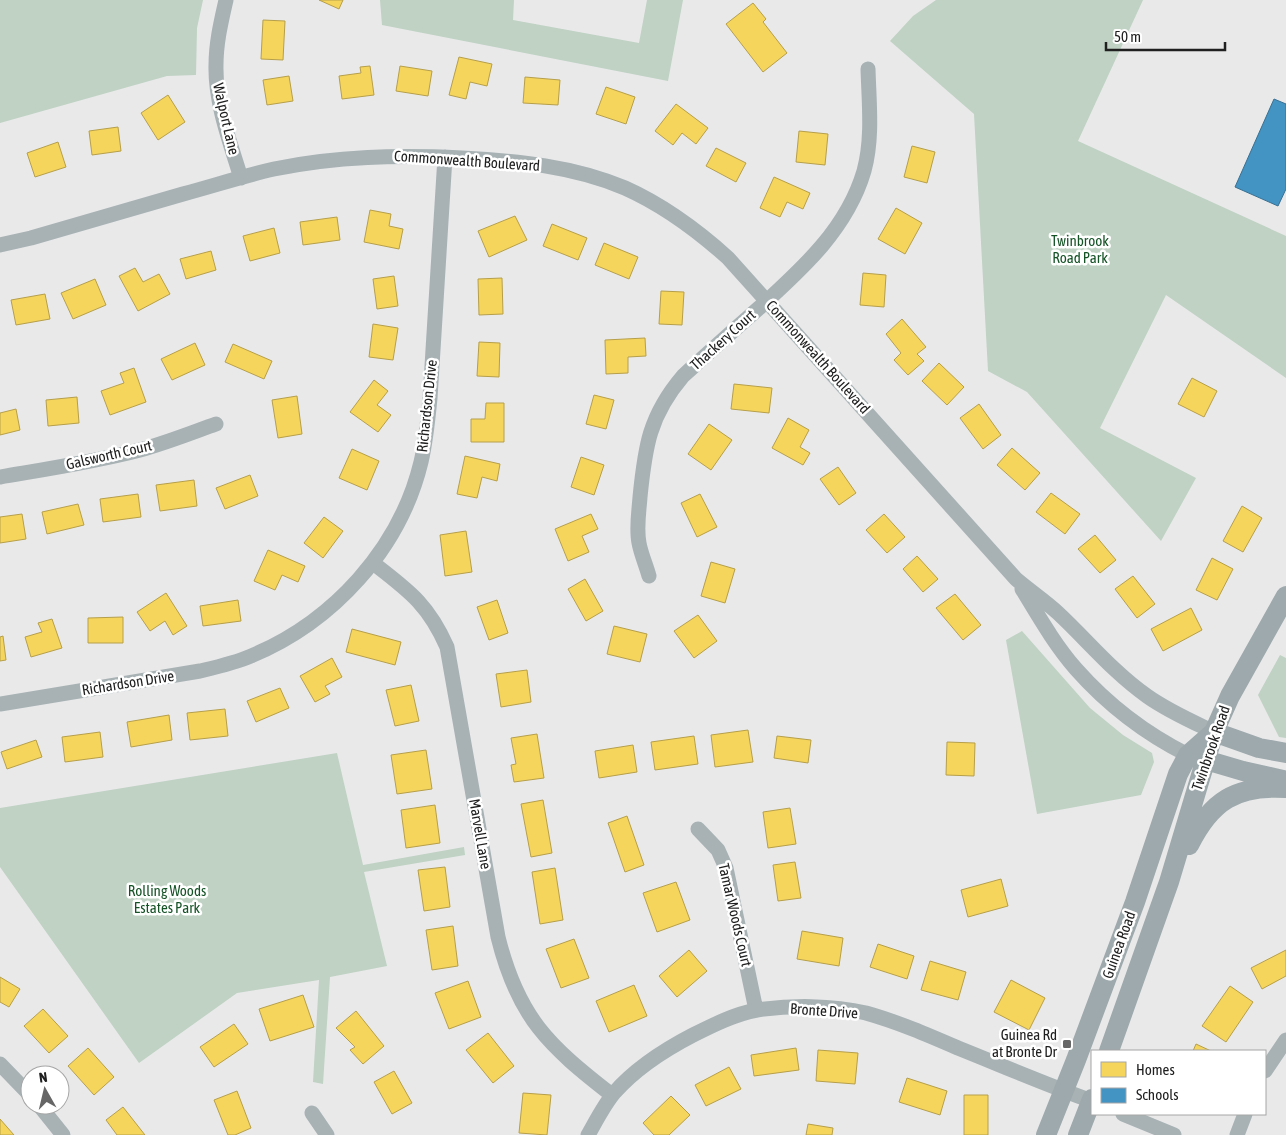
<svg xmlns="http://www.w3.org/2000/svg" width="1286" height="1135" viewBox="0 0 1286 1135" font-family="'Asap Condensed',sans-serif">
  <rect width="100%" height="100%" fill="#e9e9ea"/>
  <path fill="#bfd2c3" d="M0,0H203L197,28L196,75L167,76L0,123Z
    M380,0H514L513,20L639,43L647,0H683L668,81L382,25Z
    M936,0H1143L1078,141L1286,236V378L1166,295L1100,428L1196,478L1161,541L1027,392L988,371L974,114L890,41L913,16Z
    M1022,631L1090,708L1123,735L1152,753L1154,762L1141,795L1037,814L1006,640Z
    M1280,655L1286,658V738L1279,737L1258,695Z
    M337,753L363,865L464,847L465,855L364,872L387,966L330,977L323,1084L313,1082L319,980L237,993L139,1063L0,867V808Z"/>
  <path fill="#f6d55c" stroke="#b69f4a" d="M319,0H343L339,9Z
    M753,3L766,19L763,22L787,53L763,72L726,24Z
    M263,20L285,21L283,60L261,59Z
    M459,57L492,64L487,86L470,82L466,99L449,95Z
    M370,66L374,95L342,99L339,76L361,73L360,67Z
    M400,66L432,71L428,96L396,91Z
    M289,76L293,101L267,105L263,80Z
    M525,77L560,80L558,105L523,103Z
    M606,87L635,97L626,124L596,114Z
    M168,95L185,122L158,140L141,113Z
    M676,104L708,128L696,144L682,133L673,145L655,131Z
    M118,127L121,151L92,155L89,131Z
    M799,131L828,134L825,165L796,162Z
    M58,142L66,167L35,177L27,153Z
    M912,146L935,152L927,183L904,177Z
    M716,148L746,163L736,182L706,166Z
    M774,177L810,193L803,209L787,202L780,217L760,208Z
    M896,208L922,223L905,254L878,239Z
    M370,210L391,214L389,226L403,229L399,249L364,242Z
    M515,216L527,240L489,257L478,231Z
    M337,217L340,240L303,245L300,222Z
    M552,224L587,238L578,260L543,246Z
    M274,228L280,253L250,261L243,236Z
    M604,243L638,257L629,279L595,265Z
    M211,251L216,270L186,279L180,259Z
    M135,268L143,282L159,274L170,294L138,311L119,276Z
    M863,273L886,275L884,307L860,305Z
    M394,276L398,306L377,309L373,279Z
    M502,278L503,314L479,315L478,279Z
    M95,279L106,305L73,319L61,293Z
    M661,291L684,292L682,325L659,324Z
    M45,294L50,319L16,325L11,300Z
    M902,319L926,347L917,354L924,361L908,375L894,360L901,353L886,334Z
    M373,324L398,328L393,360L369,357Z
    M645,338L646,356L628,357V373L606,374L605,340Z
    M479,342L500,343L499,377L477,376Z
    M195,343L205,365L172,380L161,359Z
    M233,344L272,361L264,379L225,362Z
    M939,363L964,387L947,405L922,381Z
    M134,368L146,402L110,415L101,391L124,383L120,373Z
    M1192,378L1217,391L1204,417L1178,404Z
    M374,380L388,391L377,405L391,415L378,432L350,412Z
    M734,384L772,388L769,413L731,409Z
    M594,395L614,400L606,429L586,424Z
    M297,396L302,434L278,438L272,400Z
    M77,397L79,423L48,426L46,400Z
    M486,403H504V442H471V419H485Z
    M979,404L1001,435L983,449L960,418Z
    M16,409L20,430L0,435V413Z
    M788,418L809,430L800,447L810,453L803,465L772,448Z
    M709,424L732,440L711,470L688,454Z
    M1012,448L1040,473L1025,490L997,465Z
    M352,449L379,461L367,490L339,478Z
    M465,456L500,464L497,481L482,477L477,498L457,494Z
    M581,457L604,465L594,495L571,487Z
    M838,467L856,493L839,505L820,479Z
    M250,475L258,496L225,509L216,488Z
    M194,480L197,506L160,511L156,485Z
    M1051,493L1080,514L1065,534L1036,512Z
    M138,494L141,517L103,522L100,499Z
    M700,494L717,527L697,537L681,503Z
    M78,504L84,525L47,534L42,512Z
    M1242,506L1262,518L1243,552L1223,541Z
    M22,514L26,539L0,543V517Z
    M591,514L598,529L582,536L589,552L568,561L555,529Z
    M884,514L905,537L887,553L866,530Z
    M324,517L343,531L323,558L304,543Z
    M466,531L472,572L445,576L440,535Z
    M1095,535L1116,560L1100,573L1078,549Z
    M268,550L305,566L298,582L282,575L275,590L254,581Z
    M917,556L938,579L923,592L903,569Z
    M1212,558L1233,569L1217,600L1196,590Z
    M711,562L735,569L725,603L701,596Z
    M1133,576L1155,604L1137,618L1115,589Z
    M585,579L603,611L586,621L568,589Z
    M166,593L187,626L173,635L165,621L150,631L137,612Z
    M955,594L981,625L963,640L936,608Z
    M238,600L241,621L203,626L200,606Z
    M497,600L508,633L489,640L477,607Z
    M1191,608L1202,630L1163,651L1151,629Z
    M698,615L717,641L694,658L674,631Z
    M123,617V643H88V618Z
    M52,619L62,648L31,657L25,637L42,632L38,623Z
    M614,626L647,634L640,662L607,654Z
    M352,629L401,642L395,665L346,652Z
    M3,636L6,660L0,661V637Z
    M332,658L342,677L325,686L330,694L315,702L300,676Z
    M527,670L531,702L501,707L496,674Z
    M411,685L419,721L395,726L386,690Z
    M280,688L289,708L256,722L247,701Z
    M225,709L228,736L190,740L187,713Z
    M169,715L172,740L131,747L127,722Z
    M748,730L753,762L715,767L711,735Z
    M100,732L103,757L65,762L62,737Z
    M537,734L544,778L514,782L511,765L516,764L511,738Z
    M694,736L698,764L655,770L651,742Z
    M777,736L811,740L808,763L774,758Z
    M36,740L42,757L7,769L1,752Z
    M947,742L975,743L974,776L946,775Z
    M633,745L637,772L599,778L595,751Z
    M426,750L432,789L397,794L391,755Z
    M543,800L552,853L531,857L521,804Z
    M435,805L440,843L406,848L401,810Z
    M790,808L796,844L768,848L763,812Z
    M627,816L644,865L625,872L608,823Z
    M795,862L801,898L778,901L773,865Z
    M445,867L450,907L424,911L418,870Z
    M555,868L563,920L540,924L532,872Z
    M1001,879L1008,906L968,917L961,890Z
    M676,882L690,920L657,932L643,893Z
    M453,926L458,966L432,970L426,930Z
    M802,931L843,938L839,966L797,959Z
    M574,939L589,978L561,988L546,949Z
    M878,944L914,956L907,979L870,967Z
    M689,950L707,971L677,997L659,976Z
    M1286,950V976L1262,989L1251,968Z
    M930,961L966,972L958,1000L921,990Z
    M0,977L20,989L9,1007L0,1002Z
    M1011,980L1045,998L1029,1030L994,1012Z
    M468,981L481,1017L449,1029L435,993Z
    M634,985L647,1016L609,1032L596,1001Z
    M1230,986L1253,1002L1226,1042L1202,1026Z
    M303,995L314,1027L270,1041L259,1009Z
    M43,1009L68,1036L49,1053L24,1026Z
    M356,1011L384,1046L363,1064L350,1050L355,1047L336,1028Z
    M234,1024L248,1044L214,1067L200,1047Z
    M488,1033L514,1066L493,1083L466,1050Z
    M1196,1044L1211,1051H1193Z
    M88,1048L114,1077L94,1095L68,1066Z
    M796,1048L799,1070L754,1076L751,1055Z
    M818,1050L858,1053L855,1084L816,1081Z
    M729,1067L741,1089L706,1106L695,1085Z
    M394,1071L412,1103L392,1114L374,1082Z
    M907,1078L947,1091L940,1115L899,1102Z
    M237,1091L251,1128L235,1135H228L214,1100Z
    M523,1093L551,1095L547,1135L519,1133Z
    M964,1095H988V1135H964Z
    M671,1096L690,1115L669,1135H654L643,1123Z
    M123,1107L145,1135H117L106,1120Z
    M0,1119L14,1135H0Z
    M808,1124L833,1128L832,1135H806Z"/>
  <path fill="#4393c3" stroke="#387092" d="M1274,99L1286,104V189L1278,206L1235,187Z"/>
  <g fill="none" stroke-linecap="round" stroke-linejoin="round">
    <path stroke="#a8b2b4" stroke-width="15" d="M226,0C221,22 216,43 216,65C215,103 230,142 241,178
      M0,245L31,238C81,224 132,209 183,194C213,186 243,176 274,169C337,156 398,155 462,158C518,161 573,166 625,188C663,205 697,230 728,258L1016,579C1030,591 1045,601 1058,613C1088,641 1113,672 1147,696C1168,711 1191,721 1214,732
      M0,477C47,469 94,462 140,450C166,443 191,433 216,424
      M373,563C409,591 428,604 447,647L498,937C518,1018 549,1046 612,1095
      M649,576C646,565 641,554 639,543C636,528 639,512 640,497C645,447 649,416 683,376C708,353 734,330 759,308C802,269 847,229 864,171C873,138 869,103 868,69
      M1022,589C1039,617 1055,645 1076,669C1107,704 1146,734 1188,755
      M0,704L200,671C217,667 235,663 251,656C333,622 400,549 421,462C426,441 428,419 430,398L445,157
      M698,829L718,850L726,868L756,1010
      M0,1064L30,1095
      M1265,1071L1286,1040
      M39,1105L63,1135
      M312,1113L327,1135
      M1123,1114L1174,1135
      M588,1135C596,1121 604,1105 614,1093C634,1070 666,1049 693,1035C713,1025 735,1014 757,1010C791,1005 832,1005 866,1013C898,1022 928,1035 958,1048C1003,1066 1047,1085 1092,1101
      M1237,1135L1245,1114"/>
    <path stroke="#9da9ac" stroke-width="20" d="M1214,732L1259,748L1286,753
      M1192,756L1243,771L1283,780
      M1189,845C1211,801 1236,785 1286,788
      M1109,1051L1169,882L1214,732L1230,696L1286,596
      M1046,1135L1076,1060L1135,902L1178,774L1188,755L1214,732
      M1078,1135L1092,1099"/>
  </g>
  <rect fill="#666667" stroke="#fff" stroke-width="2" x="1062" y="1039" width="10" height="10" rx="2.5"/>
  <g text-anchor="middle" stroke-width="5" stroke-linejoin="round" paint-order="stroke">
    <g font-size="15" fill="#202021" stroke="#fff">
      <text transform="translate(226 119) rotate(77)" y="5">Walport Lane</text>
      <text transform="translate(467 161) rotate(4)" y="5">Commonwealth Boulevard</text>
      <text transform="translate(723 340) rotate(-42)" y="5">Thackery Court</text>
      <text transform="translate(818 357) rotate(48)" y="5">Commonwealth Boulevard</text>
      <text transform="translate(427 406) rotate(-84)" y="5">Richardson Drive</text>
      <text transform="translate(109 455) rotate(-13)" y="5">Galsworth Court</text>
      <text transform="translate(128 683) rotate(-9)" y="5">Richardson Drive</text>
      <text transform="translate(1211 748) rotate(-71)" y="5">Twinbrook Road</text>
      <text transform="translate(480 834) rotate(80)" y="5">Marvell Lane</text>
      <text transform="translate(735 915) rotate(77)" y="5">Tamar Woods Court</text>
      <text transform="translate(1119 945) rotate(-70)" y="5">Guinea Road</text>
      <text transform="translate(824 1011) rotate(4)" y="5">Bronte Drive</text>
    </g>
    <g font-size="15" fill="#155327" stroke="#fff">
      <text x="1080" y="246">Twinbrook<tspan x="1080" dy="17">Road Park</tspan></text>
      <text x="167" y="896">Rolling Woods<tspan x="167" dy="17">Estates Park</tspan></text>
    </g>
    <g font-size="15" fill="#202021" stroke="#fff" text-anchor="end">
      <text x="1057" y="1040">Guinea Rd<tspan x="1057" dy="17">at Bronte Dr</tspan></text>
    </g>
  </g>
  <rect x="1091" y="1050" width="175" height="65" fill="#ffffff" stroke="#a6a6a6"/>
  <rect x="1101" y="1062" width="25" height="15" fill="#f6d55c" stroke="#a6a6a6"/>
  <text x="1136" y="1075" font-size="15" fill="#202021">Homes</text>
  <rect x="1101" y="1088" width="25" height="15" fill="#4393c3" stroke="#a6a6a6"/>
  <text x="1136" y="1100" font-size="15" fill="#202021">Schools</text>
  <g transform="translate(45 1090) rotate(352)"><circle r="24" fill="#ffffff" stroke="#a6a6a6"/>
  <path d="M0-4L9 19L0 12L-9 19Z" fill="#666667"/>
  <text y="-8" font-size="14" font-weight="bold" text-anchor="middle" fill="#202021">N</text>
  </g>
  <path d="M1106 42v8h119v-8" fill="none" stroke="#202021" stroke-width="2.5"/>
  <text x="1114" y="42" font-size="15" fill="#202021" stroke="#ffffff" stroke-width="4" paint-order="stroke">50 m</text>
</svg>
